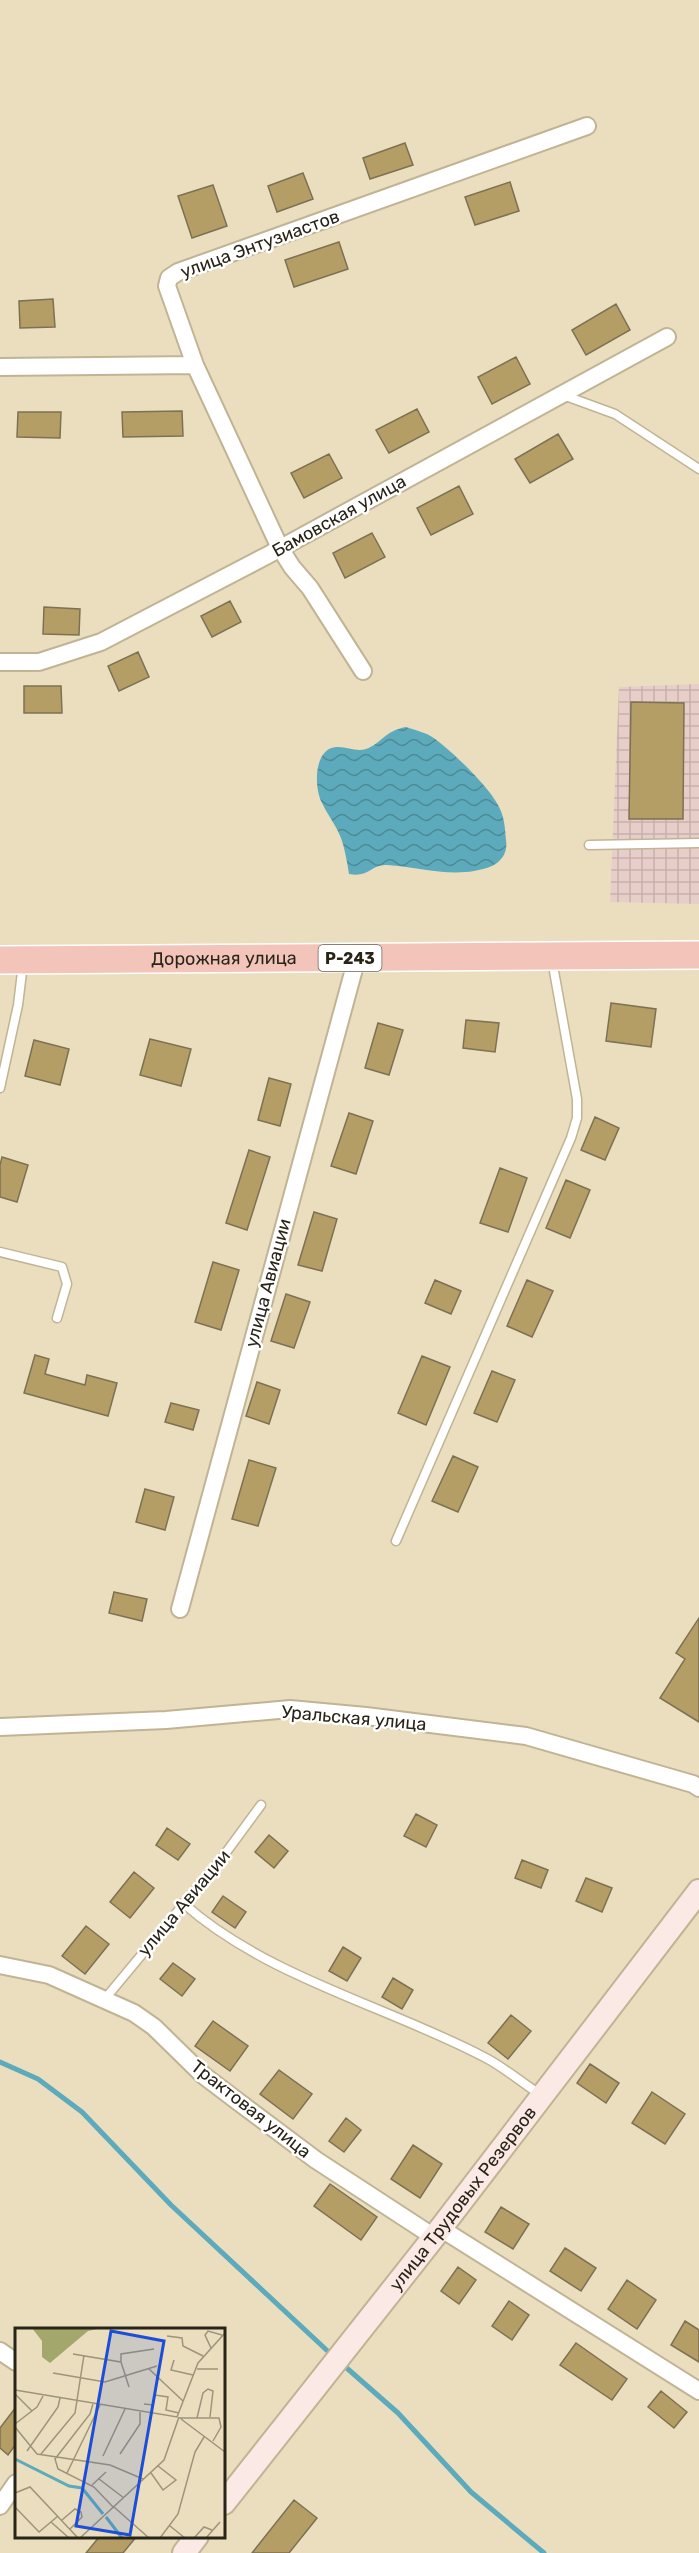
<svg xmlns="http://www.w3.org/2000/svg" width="699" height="2553" viewBox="0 0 699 2553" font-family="Rubik,sans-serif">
  <defs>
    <pattern id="industrial-grid" width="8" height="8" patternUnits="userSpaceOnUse" patternTransform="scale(1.5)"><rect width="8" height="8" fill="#e8cec9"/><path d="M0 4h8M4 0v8" fill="none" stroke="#c7b1ac"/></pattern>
    <pattern id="water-waves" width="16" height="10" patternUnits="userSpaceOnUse" patternTransform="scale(1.5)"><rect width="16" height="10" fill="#5caabb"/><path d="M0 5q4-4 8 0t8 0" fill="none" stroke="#4c8a97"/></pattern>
  </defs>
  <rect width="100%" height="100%" fill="#eadebe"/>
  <path fill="url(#industrial-grid)" d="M699,684V904L610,902L619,687Z"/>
  <path fill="url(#water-waves)" d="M406,727C418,731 429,733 439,742C456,755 493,791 500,809C505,820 505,830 506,840C508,852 502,861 492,866C457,880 422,867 387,865C371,864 369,878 349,874C347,862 345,849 341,838C336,825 327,814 321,801C315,787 314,758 329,749C342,743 354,753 366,749C381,744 384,731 406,727Z"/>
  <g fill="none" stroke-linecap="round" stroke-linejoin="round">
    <path stroke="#5caabb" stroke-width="5" d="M0,2062L38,2079L82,2112L171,2205L334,2357
      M341,2363L398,2413L471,2492L544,2553"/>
  </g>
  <path fill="#b59e65" stroke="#7c7154" stroke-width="1.5" d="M405,143L413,165L370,179L363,158Z
    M303,173L313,199L277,212L268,186Z
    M510,182L519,211L475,225L465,197Z
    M213,185L227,226L192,238L178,196Z
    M339,242L348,269L294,287L285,260Z
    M53,299L55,327L20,328L19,301Z
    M616,304L630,330L586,355L572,330Z
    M516,357L530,384L492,404L478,377Z
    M417,409L429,432L389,453L376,430Z
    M182,411L183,436L123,437L122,412Z
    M18,412H61L60,438L17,437Z
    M558,434L573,459L530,483L515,459Z
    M329,454L342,478L304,498L291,473Z
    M459,486L473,514L431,535L417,508Z
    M372,533L385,557L345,578L333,553Z
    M230,601L241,622L212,637L201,616Z
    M44,607L80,609L79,635L43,634Z
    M138,652L149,677L119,691L108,666Z
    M24,686H61L62,713H24Z
    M631,702L684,703L683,819H629Z
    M611,1003L656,1009L651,1047L606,1041Z
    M466,1020L499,1023L495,1052L463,1048Z
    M378,1023L403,1030L389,1075L365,1068Z
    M150,1039L191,1049L181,1086L140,1075Z
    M34,1040L69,1049L60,1085L25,1076Z
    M269,1078L291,1084L280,1126L258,1120Z
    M349,1113L373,1121L356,1174L331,1166Z
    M595,1117L619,1128L605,1160L581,1150Z
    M249,1150L270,1157L247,1230L226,1223Z
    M2,1157L28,1165L17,1202L0,1197V1165Z
    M500,1168L527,1178L508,1232L480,1223Z
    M566,1180L590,1190L570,1238L546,1228Z
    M314,1212L337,1219L322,1271L298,1265Z
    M213,1262L239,1270L221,1330L195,1322Z
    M435,1280L461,1291L451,1314L425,1303Z
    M527,1280L553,1291L532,1337L507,1326Z
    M286,1294L310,1302L294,1348L271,1341Z
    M35,1355L49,1359L45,1374L85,1385L87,1375L117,1383L108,1416L24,1393Z
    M422,1356L450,1367L426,1425L398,1413Z
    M492,1371L515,1380L497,1422L474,1413Z
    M257,1382L280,1390L269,1424L246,1416Z
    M171,1403L199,1410L193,1430L165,1422Z
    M453,1456L478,1467L458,1512L432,1501Z
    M249,1460L276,1468L258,1526L232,1519Z
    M145,1489L174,1497L165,1530L136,1522Z
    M114,1592L147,1599L142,1621L109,1613Z
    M699,1618V1722L660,1698L685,1659L676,1653Z
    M416,1814L437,1825L426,1847L404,1836Z
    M167,1828L190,1844L178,1860L156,1845Z
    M269,1835L288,1851L274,1868L255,1852Z
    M522,1860L548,1870L541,1888L515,1878Z
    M134,1872L154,1888L130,1918L110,1902Z
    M586,1878L612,1888L602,1912L576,1901Z
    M223,1896L246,1912L235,1928L212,1912Z
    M86,1926L109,1944L85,1974L62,1956Z
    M343,1947L361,1958L347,1981L329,1971Z
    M173,1963L195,1979L182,1996L160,1979Z
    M393,1978L413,1990L402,2009L382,1997Z
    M511,2015L531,2031L508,2059L488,2043Z
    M213,2021L248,2046L230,2071L195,2046Z
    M590,2064L619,2083L606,2103L577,2083Z
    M279,2070L312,2094L293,2119L260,2094Z
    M652,2092L685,2114L665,2144L632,2123Z
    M346,2118L361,2130L344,2152L329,2141Z
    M413,2145L442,2164L420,2198L391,2179Z
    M330,2184L377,2217L361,2240L314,2206Z
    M501,2207L529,2224L513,2249L485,2232Z
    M565,2248L596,2268L581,2291L550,2271Z
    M458,2267L476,2280L459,2304L441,2291Z
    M627,2280L656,2300L637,2329L608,2309Z
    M509,2301L529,2315L512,2340L492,2326Z
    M685,2321L699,2330V2362L671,2345Z
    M576,2343L627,2379L612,2400L560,2365Z
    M661,2391L687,2412L674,2428L648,2407Z
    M16,2407V2444L8,2455L0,2448V2428Z
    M294,2500L317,2518L289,2553H252Z
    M100,2536H137L123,2553H86Z"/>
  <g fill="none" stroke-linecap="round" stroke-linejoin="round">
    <defs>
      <path id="service" d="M563,395L615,414L699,469
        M589,845L699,843
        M0,1088L18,1005L23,964
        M0,1252L62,1267L67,1284L57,1318
        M396,1541L571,1138L577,1118V1099L552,960
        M183,1903C266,1977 387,2006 484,2057C504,2067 522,2083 541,2095
        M104,2000L222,1858L261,1805"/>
      <path id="minor" d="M195,365L280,548L292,567L310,588L363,671
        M0,367L195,365L167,286L169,278L178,272L587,126
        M0,662H39L101,642L268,555L667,337
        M180,1609L357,958
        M0,1727L166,1720L290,1709L366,1716L526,1736L693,1784L699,1788
        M0,1965L49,1975L134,2013L154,2027L203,2075L236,2100L316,2160L434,2237
        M440,2228L699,2391
        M0,2351L16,2362
        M0,2506L16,2483"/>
      <g id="secondary">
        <path id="s1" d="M224,2503L434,2237L699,1891"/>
        <path d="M184,2553L197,2536"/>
      </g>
      <g id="trunk">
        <path id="s2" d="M0,960L699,955"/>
      </g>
    </defs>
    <use href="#service" stroke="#c0b495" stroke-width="11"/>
    <use href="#minor" stroke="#c0b495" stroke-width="20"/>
    <use href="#secondary" stroke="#c0b495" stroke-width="26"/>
    <use href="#trunk" stroke="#fff" stroke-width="30"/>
    <use href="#service" stroke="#fff" stroke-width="8"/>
    <use href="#minor" stroke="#fff" stroke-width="16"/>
    <use href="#secondary" stroke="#fae9e5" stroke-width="22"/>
    <use href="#trunk" stroke="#f3c4ba" stroke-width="27"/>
  </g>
  <g text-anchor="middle" stroke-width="5" stroke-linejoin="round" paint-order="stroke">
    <rect fill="#fff" stroke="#69665d" stroke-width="1.5" x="318.5" y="945" width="63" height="26" rx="4.5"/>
    <g font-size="16" font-weight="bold" fill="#292418">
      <text x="350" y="964">Р-243</text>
    </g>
    <g font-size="18" fill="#292418" stroke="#fff">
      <text transform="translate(260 244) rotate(-20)" y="6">улица Энтузиастов</text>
      <text transform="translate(339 516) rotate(-29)" y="6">Бамовская улица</text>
      <text dy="6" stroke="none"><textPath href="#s2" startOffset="224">Дорожная улица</textPath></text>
      <text transform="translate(268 1283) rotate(-75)" y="6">улица Авиации</text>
      <text transform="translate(354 1718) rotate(5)" y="6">Уральская улица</text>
      <text transform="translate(184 1903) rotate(-50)" y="6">улица Авиации</text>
      <text transform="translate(251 2109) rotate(38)" y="6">Трактовая улица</text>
      <text dy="6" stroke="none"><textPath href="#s1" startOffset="387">улица Трудовых Резервов</textPath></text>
    </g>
  </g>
  <g transform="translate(15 2328)">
    <rect width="210" height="210" fill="#eadebe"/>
    <path d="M17,0H86L73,3L35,35L27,29V13Z" fill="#a4a76b"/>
    <path fill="none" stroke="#5caabb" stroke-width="3" d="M0,131L54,158L67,160L88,186M91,189L107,210"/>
    <path fill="none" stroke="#9d947c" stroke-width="1.5" d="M152,8L167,10L168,18L188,28M196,20L190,7L193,3L207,7M58,26L106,34V26L139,21M159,32L156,42L178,47M106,34L114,59M134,41L168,73M182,41H203M38,45L90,54L142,38M0,62L162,89L183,35L210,5M0,66L17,83M78,76L75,86L40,131L43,141L79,159L99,180M129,76L138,77L140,67L153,69L151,82L164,85M164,90H204L206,99L198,113M182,90L188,65L193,61L198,63L195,89M166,91L210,124M0,96L22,79L28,68M0,99L22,126L95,137L128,151M12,123L43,79L45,70M26,126L60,85L69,27M105,126L125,96V84M88,128L110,81M52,145L85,77M136,145L148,162L161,152L143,138M84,151L109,170M77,157L91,144M0,165L15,159L63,210M0,179L24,204L43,188M99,179L134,210M47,192L60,181L66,184L67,189L55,201M36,194L54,210M155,198L170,210M65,210L149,132L164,89M145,210L163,186L180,124L189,109M179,210L189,199L197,202M191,210L205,194"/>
    <path fill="#1d4ed8" fill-opacity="0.15" stroke="#1d4ed8" stroke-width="3" d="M96,3L149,13L115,207L61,198Z"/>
    <rect width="210" height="210" fill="none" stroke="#292418" stroke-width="3"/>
  </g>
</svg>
